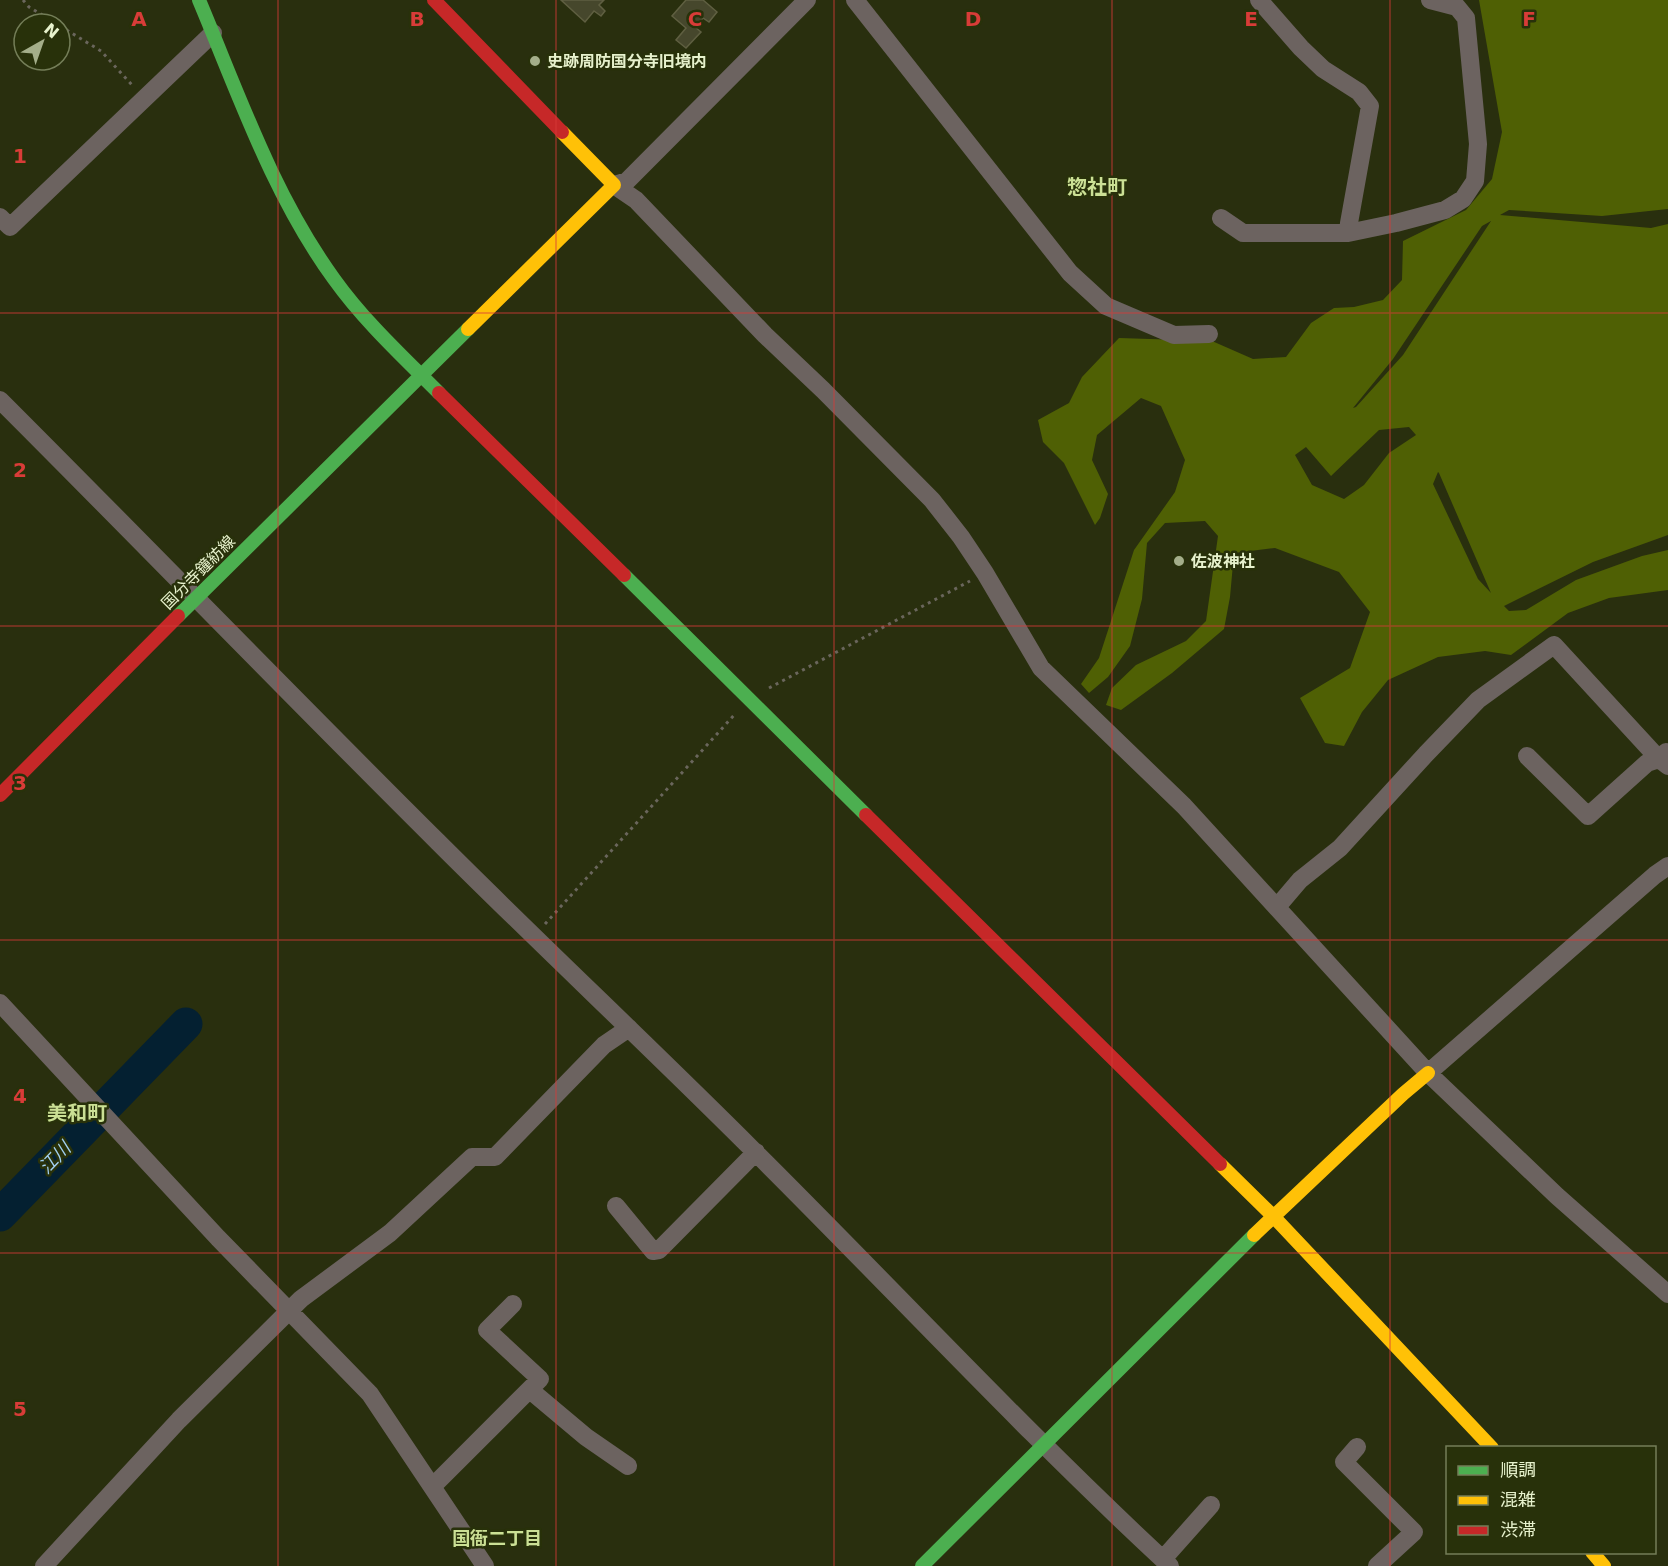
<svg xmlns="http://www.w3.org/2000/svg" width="1668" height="1566" viewBox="0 0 1668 1566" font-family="'DejaVu Sans','Noto Sans JP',sans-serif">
  <rect width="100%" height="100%" fill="#292f0e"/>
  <path fill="#4f6004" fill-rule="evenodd" d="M1479,0H1668V209L1602,216L1509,210L1500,215L1651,228L1668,224V535L1593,562L1504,606L1509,611L1526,610L1576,580L1642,556L1668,550V590L1609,598L1568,613L1511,655L1485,651L1438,657L1388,680L1362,712L1344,746L1325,743L1300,698L1350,668L1370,612L1339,572L1275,548L1234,553L1230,597L1224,629L1172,673L1121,710L1106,705L1112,688L1136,665L1186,641L1206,621L1218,536L1205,521L1165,523L1147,543L1142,599L1130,646L1108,677L1089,693L1081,684L1099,658L1134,550L1175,492L1185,460L1161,406L1141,398L1097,435L1092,460L1108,494L1100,518L1095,525L1064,463L1043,442L1038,420L1069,403L1082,377L1119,338L1212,341L1253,359L1286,357L1311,323L1334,308L1354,307L1383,300L1402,280L1403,241L1466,210L1492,179L1502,132ZM1491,221L1403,355L1356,407L1353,408L1393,359L1482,226ZM1409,427L1416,435L1389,453L1364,485L1344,499L1312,485L1295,455L1306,447L1331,476L1379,430ZM1438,472L1439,473L1491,593L1478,579L1433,484Z"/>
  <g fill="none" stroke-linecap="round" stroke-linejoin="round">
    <path stroke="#042031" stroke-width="33" d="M0,1215L186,1024"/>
  </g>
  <path fill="#46472c" stroke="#5f5f41" stroke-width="1.5" d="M561,0H604L599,5L605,11L601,16L594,11L585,22Z
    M686,0H703L717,12L709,22L703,18L695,27L701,32L686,48L676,40L686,28L672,16Z"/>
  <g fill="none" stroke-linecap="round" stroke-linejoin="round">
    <path stroke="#6a665c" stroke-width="3" stroke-dasharray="3 4.5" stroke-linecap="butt" d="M23,0L29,7L57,24
      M60,26L101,51L132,85
      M769,688L970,581
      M545,924L736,713"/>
    <path stroke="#6c6360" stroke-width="18" d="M855,0L1070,273L1106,306L1174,335L1209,334
      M1259,0L1301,48L1323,69L1359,92L1370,106L1349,223L1348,233
      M614,185L636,200L765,335L823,390L932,500L961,537L985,573L1041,668L1184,806L1428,1073L1557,1196L1668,1294
      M614,185L627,181L807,0
      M0,217L10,227L213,33
      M1221,218L1243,233H1348L1396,223L1445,210L1463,199L1475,181L1478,144L1466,18L1457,7L1430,0
      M0,400C147,547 291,696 438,842C542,946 649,1046 753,1150C892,1288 1026,1433 1170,1566
      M1527,756L1588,816L1647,763L1659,759L1666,752
      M1277,907L1300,880L1340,848L1426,754L1478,700L1554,645L1659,759L1668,766
      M0,1003L218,1238L370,1394L485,1566
      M1428,1073L1655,875L1668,866
      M616,1206L653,1251L659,1250L756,1152
      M530,1390L586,1437L628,1466
      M1357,1447L1344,1462L1414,1532L1377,1566
      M433,1486L540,1379L487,1330L513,1304
      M1163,1559L1211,1505
      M44,1566L179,1420L301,1299L390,1233L472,1157H495L604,1045L629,1028"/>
    <path stroke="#4caf50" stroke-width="14" d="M199,0C239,95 273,195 334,279C364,321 403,357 439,393
      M624,575L866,815
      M178,616L468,329
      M922,1566L1254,1235"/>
    <path stroke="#ffc107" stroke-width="14" d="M468,329L614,185L562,132
      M1220,1164L1273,1216L1492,1448
      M1254,1235L1403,1094L1428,1073
      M1592,1552L1604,1566"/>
    <path stroke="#c62828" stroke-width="14" d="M434,0L562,132
      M439,393L624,575
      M0,795L178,616
      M866,815L1220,1164"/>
  </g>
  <path fill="none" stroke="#d83c38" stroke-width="1.5" stroke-opacity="0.55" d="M278,0V1566M556,0V1566M834,0V1566M1112,0V1566M1390,0V1566M0,313H1668M0,626H1668M0,940H1668M0,1253H1668"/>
  <g fill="#a4ae8a" stroke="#28310a" stroke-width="2">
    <circle cx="535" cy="61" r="6"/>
    <circle cx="1179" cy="561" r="6"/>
  </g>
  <g text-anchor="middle" stroke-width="5" stroke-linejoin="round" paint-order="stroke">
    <g font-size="16" font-weight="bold" fill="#e7f2cd" stroke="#28310a" text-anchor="start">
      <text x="547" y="67">史跡周防国分寺旧境内</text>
      <text x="1191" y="567">佐波神社</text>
    </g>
    <g font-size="16" fill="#e7f2cd" stroke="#28310a">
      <text transform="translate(198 572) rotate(-45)" y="6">国分寺鐘紡線</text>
    </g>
    <g font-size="18" font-style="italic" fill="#a2d0f2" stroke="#28310a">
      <text transform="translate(55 1158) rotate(-46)" y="6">江川</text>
    </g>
    <g font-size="18" font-weight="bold" fill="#cbe095" stroke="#28310a">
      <text x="497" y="1545">国衙二丁目</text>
    </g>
    <g font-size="20" font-weight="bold" fill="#cbe095" stroke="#28310a">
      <text x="1097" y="194">惣社町</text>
      <text x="77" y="1120">美和町</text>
    </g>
  </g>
  <g font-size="20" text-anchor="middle" font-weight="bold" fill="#d83c38" stroke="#28310a" stroke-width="5" stroke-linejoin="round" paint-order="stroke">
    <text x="139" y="26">A</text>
    <text x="417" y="26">B</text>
    <text x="695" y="26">C</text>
    <text x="973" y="26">D</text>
    <text x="1251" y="26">E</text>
    <text x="1529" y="26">F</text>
    <text x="20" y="163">1</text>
    <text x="20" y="477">2</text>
    <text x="20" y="790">3</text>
    <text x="20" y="1103">4</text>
    <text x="20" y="1416">5</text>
  </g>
  <rect x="1446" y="1446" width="210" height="108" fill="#28310a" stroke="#747e58" stroke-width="1.5"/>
  <rect x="1458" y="1466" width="30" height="9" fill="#4caf50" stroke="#747e58" stroke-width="1.5"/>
  <text x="1500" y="1476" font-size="18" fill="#e7f2cd">順調</text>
  <rect x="1458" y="1496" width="30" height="9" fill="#ffc107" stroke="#747e58" stroke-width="1.5"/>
  <text x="1500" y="1506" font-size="18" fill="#e7f2cd">混雑</text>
  <rect x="1458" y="1526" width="30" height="9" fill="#c62828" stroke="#747e58" stroke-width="1.5"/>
  <text x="1500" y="1536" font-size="18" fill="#e7f2cd">渋滞</text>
  <g transform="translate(42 42) rotate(40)"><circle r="28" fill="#28310a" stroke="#747e58" stroke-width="1.5"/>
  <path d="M0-4.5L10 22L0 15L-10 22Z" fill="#a4ae8a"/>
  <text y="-9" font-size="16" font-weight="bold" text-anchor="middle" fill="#e7f2cd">N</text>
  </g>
</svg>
